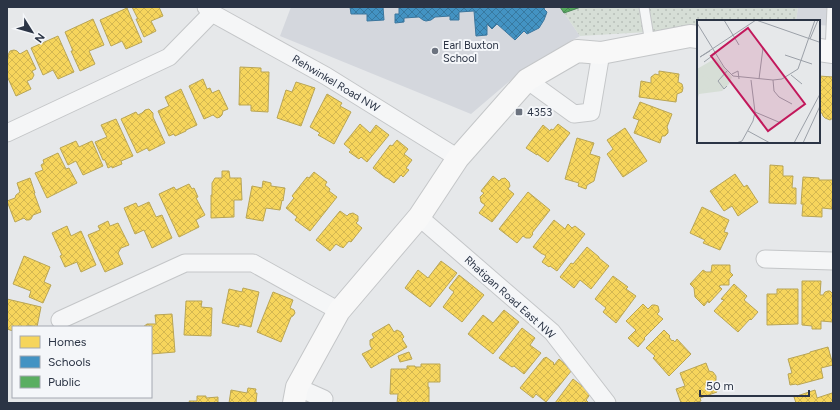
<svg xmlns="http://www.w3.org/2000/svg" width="840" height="410" viewBox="0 0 840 410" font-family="Figtree,sans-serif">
  <defs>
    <pattern id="grass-dots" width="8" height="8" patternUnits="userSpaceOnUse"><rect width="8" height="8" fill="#d6ded6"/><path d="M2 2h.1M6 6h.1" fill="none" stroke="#b8bfb9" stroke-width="1.8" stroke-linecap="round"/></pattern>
    <pattern id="homes-cross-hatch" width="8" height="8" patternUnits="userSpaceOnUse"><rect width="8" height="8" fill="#f6d55c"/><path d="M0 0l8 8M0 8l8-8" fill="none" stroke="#d3b751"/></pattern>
    <pattern id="schools-cross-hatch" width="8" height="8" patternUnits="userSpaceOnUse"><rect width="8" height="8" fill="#4393c3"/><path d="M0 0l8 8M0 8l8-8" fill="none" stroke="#3879a0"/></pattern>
    <pattern id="public-cross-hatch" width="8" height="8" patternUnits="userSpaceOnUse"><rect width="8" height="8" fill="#5aae61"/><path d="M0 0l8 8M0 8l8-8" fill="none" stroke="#4b8e52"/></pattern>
  </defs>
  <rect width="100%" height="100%" fill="#e6e8ea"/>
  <path fill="#d4d7dd" d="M291,7H560L580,36L526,67L471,114L280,36Z
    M798,7H833V26L819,25V21H796Z"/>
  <path fill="url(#grass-dots)" d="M560,7H798L796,21H698V29L580,36Z"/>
  <path fill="url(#homes-cross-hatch)" stroke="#b9a555" d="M132,7H159L163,16L151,21L156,31L144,37L136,19H138Z
    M127,8L142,42L126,49L122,41L111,46L100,20Z
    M93,19L104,45L89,51L95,64L80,71L71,51H73L65,32Z
    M58,36L74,72L58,79L53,70L43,75L31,48Z
    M14,50L17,51L20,54L27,50L36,69L32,71L34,75L32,79L27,81L31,89L16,96L7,76V60L8,59V55L10,51Z
    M240,67L261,68V72H269L268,112L251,111V105H239Z
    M659,71L679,74L678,82L682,84L683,88L682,92L677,94L676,102L639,97L641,81L651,83V77L655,74L659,75Z
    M819,76L833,77V118L830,120L825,118L823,116L822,113H819Z
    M203,79L207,89L210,88L212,93L219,90L228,109L223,111L222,115L220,117L217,118L213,115L204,119L189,86Z
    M296,82L315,88L301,126L277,118L286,90L292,92Z
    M181,89L197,125L186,130V131L175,136L174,134L169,136L158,111L169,106L165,97Z
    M327,94L342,103L340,106L351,112L334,144L318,135L320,133L310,127Z
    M640,102L672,114L667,127L668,130V133L665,136H662L660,143L634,133L639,120L633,118Z
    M149,109L153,113V117L165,143L149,151L147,148L137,153L121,119L136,112L138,115L142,113L145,110Z
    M116,119L133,156L121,161L122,164L112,168V166L108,168L105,160H103L95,142L107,137L101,125Z
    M360,124L370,133L376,125L389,135L367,162L361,157L359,159L349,152L351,150L344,144Z
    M558,124L570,133L548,162L537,154V155L526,148L543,125L550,131L551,129L553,130Z
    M625,128L647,161L623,177L607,154L613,149L607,140Z
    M577,138L594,143L590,154L600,157L594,181L587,185L586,189L578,186L579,183L565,179Z
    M397,140L408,149L404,154L412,160L406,168L409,170L403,177L401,175L394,183L387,178H386L373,168L390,145L392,146Z
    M76,141L79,147L92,141L103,166L83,175L76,161L68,165L60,148Z
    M58,153L66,169L69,168L77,183L47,198L35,173L43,170L41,165L44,163L43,160Z
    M770,165L783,166V176H793L792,188H796V204L769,203Z
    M222,171H229L230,178H241L242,200H234V217L211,218V195H212V183L215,178H222Z
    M314,172L327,182L325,185L330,189L329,191L337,197L310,231L295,220L297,217L286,208L294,198L292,196L307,177L309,178Z
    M735,174L744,187L747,185L758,202L738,216L732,206L724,211L710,191Z
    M493,176L499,181L501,179L505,178L509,182L510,186L508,189L514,194L492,222L479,213L485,205L481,202L480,197L484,193L481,191Z
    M803,177L819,178V180H833L832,209L822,208V217L802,216L803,204H801Z
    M30,178L35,193H34L41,212L33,215L31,219L29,220H26L24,218L15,222L7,201L15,198L16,195L20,192L17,183Z
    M263,181L271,183V186L285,188L283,201L282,200L280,210L266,208L263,221L246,218L252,186L262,188Z
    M189,184L192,189L194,188L198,197L196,198L205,215L196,220L199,227L179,237L159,194L174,187L176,190Z
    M528,192L550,210L532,233L533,234L530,238H526L523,236L517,243L499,229Z
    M149,202L156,217L162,215L172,238L152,248L144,230L135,234L124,208L136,203L138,207Z
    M702,207L729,220L724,232L728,233L720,250L703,243L705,240L690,233Z
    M340,211L347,216L349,214L353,213L358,216V221L356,223L362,228L351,242L349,241L343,248L342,247H341L336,244L330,251L316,240Z
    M554,220L565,229L568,224L572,228L575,226L585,234L557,271L550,266L549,267L542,262L546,256L543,254H542L533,247Z
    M108,221L110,226L118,223L129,245L121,248L118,253L123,264L105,272L88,235L100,230L98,226Z
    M67,226L71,236L81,231L96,265L81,272L77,262L65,267L60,256L62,255L52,233Z
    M587,247L599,257V258L609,266L591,289L580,280L574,288L560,277L571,263L573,264Z
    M24,256L50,267L44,282L51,285L43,303L29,297L31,291L13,284Z
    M441,261L457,273L430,307L405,288L418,270L428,278Z
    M712,265H730V272L733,275L729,279V285H721L719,286L722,289L709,303L708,301L704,306L695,297L694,288L690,284L703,270L706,272H711Z
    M459,275L484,295L462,322L443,307L454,292L449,288Z
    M613,276L628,287L626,289L636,296L616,323L603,312L606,308L595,299Z
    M802,281H821L820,295H823L825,292L828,291H830L833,294V322L821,321V329H812V326L802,325Z
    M734,284L747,296L744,300L758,312L751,320L750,319L738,332L714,311L724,300L721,299Z
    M243,288L259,292L251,327L239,324V327L222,323L229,289L242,292Z
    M777,289H798V324L767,325V294H777Z
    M273,292L293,300L290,308L294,310L295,313L293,316L291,317L281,342L257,332Z
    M7,299L41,307L37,327L28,325V327H13V331L7,329Z
    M186,301H202L201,307L212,308L211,336L184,335Z
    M643,304L648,309L652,305H655L658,306L659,310V312L657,314L663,319L644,338L645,339L638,347L628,338L636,330L626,321Z
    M504,310L519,322L493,354L468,334L483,315L493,323Z
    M172,314L175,352L151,354V327H143L147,324H156L155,315Z
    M389,324L394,332L397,330L401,332L404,337L402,339L407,347L371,368L362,354L372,349L370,345V340L374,338L372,334Z
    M522,328L535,338L530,345L541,353L524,374L514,366L512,367L499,358Z
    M664,330L670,336L669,337L672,341L673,340L675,342L677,339L691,354L669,376L653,358L655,356L646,348Z
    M828,347L833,365L821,368L823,378L797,385L796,384L790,385L788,374L792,373L788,359L810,353V352Z
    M409,352L412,359L400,362L398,356Z
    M546,357L554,363L553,364L554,365L559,359L572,370L546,402L536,394L533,398L520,388L544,358H545Z
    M706,363L709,371L713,372L716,376V381L713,383L717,392L700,398L701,401L694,403H681L676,389L685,386L680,373Z
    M421,364H440V382H428V387H429V403H397L398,394H390L391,369H407V366H415V367H421Z
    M573,379L591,393L586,400L589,403H555Z
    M248,388L256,389L255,393H257L256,402L258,403H229L231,390L247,393Z
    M815,390L817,398L832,393L833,397V403H796L794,397Z
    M197,396H206V398L218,397V403H190L189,401H197Z"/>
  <path fill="url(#schools-cross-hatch)" stroke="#3c769d" d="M350,7H383L384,20L367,21V14H351Z
    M399,7H545L544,9L547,12L544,20L539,28L527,34L524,31L515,40L497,24L492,29L487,24V35L476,36L474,11L459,12V20H450V16L435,17L431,20L426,21L423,20L419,17L404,18V22L395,23V14H399Z"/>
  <path fill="url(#public-cross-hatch)" stroke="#4c8959" d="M560,7H581L564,13Z"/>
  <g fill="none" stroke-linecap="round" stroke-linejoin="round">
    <defs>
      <path id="lane" d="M644,7L650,43
        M830,52L832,7"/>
      <path id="street" d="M206,7L212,13L326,76L458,158
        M527,80L574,114L591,112L601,53
        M7,133L169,57L212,13
        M419,217L552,332L607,403
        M765,259L833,261
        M60,320L185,263H253L339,311
        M297,387L324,399"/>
      <path id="secondary" d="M819,50L833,52
        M294,403L297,387L339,311L419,217L458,158L527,80L577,51L601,53L690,36L698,37"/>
    </defs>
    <use href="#lane" stroke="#c4c6c8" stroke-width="11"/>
    <use href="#street" stroke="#c4c6c8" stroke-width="19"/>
    <use href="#secondary" stroke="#c4c6c8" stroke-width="24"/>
    <use href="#lane" stroke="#f5f6f7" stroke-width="9"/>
    <use href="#street" stroke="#f5f6f7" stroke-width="17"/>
    <use href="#secondary" stroke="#f8f8f8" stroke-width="22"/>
  </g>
  <g fill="#6c737f" stroke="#f4f6f9" stroke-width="1.5">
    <circle cx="435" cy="51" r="4"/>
    <rect x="515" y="108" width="8" height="8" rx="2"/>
  </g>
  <g text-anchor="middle" stroke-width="4" stroke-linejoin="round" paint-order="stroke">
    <g font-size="11" fill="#2b3445" stroke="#f4f6f9" text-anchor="start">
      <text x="443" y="49">Earl Buxton<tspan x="443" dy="13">School</tspan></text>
      <text x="527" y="116">4353</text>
    </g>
    <g font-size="11" fill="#2b3445" stroke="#f4f6f9">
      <text transform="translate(336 83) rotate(31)" y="4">Rehwinkel Road NW</text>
      <text transform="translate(510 297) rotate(42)" y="4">Rhatigan Road East NW</text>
    </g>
  </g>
  <g transform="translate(697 20)">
    <rect width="123" height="123" fill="#e6e8ea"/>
    <path d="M19,38L35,57L32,64L25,71L2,74L0,80V49Z" fill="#d6ded6"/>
    <path d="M-1 63a7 7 0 1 1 14 0a7 7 0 1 1-14 0Z" fill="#d6ded6"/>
    <path fill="none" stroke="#9ba0a8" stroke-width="1" d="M27,0L42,25M0,3L27,47L36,56L76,60L85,59L101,49L118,0M113,19L121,0M13,31L3,37L59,0L122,22M88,35L115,44M7,42L19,33M35,54L41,51L42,59M94,55L105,64M62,59L66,28M76,60L77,71L82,77L95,84M30,66L27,69L21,61L31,50M58,92L84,103M51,111L73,123M39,123L45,121L56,101L58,92L54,60M97,123L123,74M106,123L123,86"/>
    <path fill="#c2185b" fill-opacity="0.15" stroke="#c2185b" stroke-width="2" d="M51,8L108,84L71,111L14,36Z"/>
    <rect width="123" height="123" fill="none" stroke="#2b3445" stroke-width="2"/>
  </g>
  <rect width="840" height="410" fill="none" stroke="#2b3445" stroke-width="16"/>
  <rect x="12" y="326" width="140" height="72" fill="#f4f6f9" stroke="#a4a8b1"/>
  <rect x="20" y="336" width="20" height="12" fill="#f6d55c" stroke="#a4a8b1"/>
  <text x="48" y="346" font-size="12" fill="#2b3445">Homes</text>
  <rect x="20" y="356" width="20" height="12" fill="#4393c3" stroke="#a4a8b1"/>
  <text x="48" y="366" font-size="12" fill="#2b3445">Schools</text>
  <rect x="20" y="376" width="20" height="12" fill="#5aae61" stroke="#a4a8b1"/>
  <text x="48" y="386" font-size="12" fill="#2b3445">Public</text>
  <g transform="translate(32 32) rotate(127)" stroke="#f4f6f9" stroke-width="3" paint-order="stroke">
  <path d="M0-3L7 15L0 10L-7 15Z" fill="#2b3445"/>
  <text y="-6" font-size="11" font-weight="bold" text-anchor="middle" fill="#2b3445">N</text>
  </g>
  <path d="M700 390v6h109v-6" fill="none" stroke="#2b3445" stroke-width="2"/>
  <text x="706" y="390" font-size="12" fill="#2b3445" stroke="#f4f6f9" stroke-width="3" paint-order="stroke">50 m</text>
</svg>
